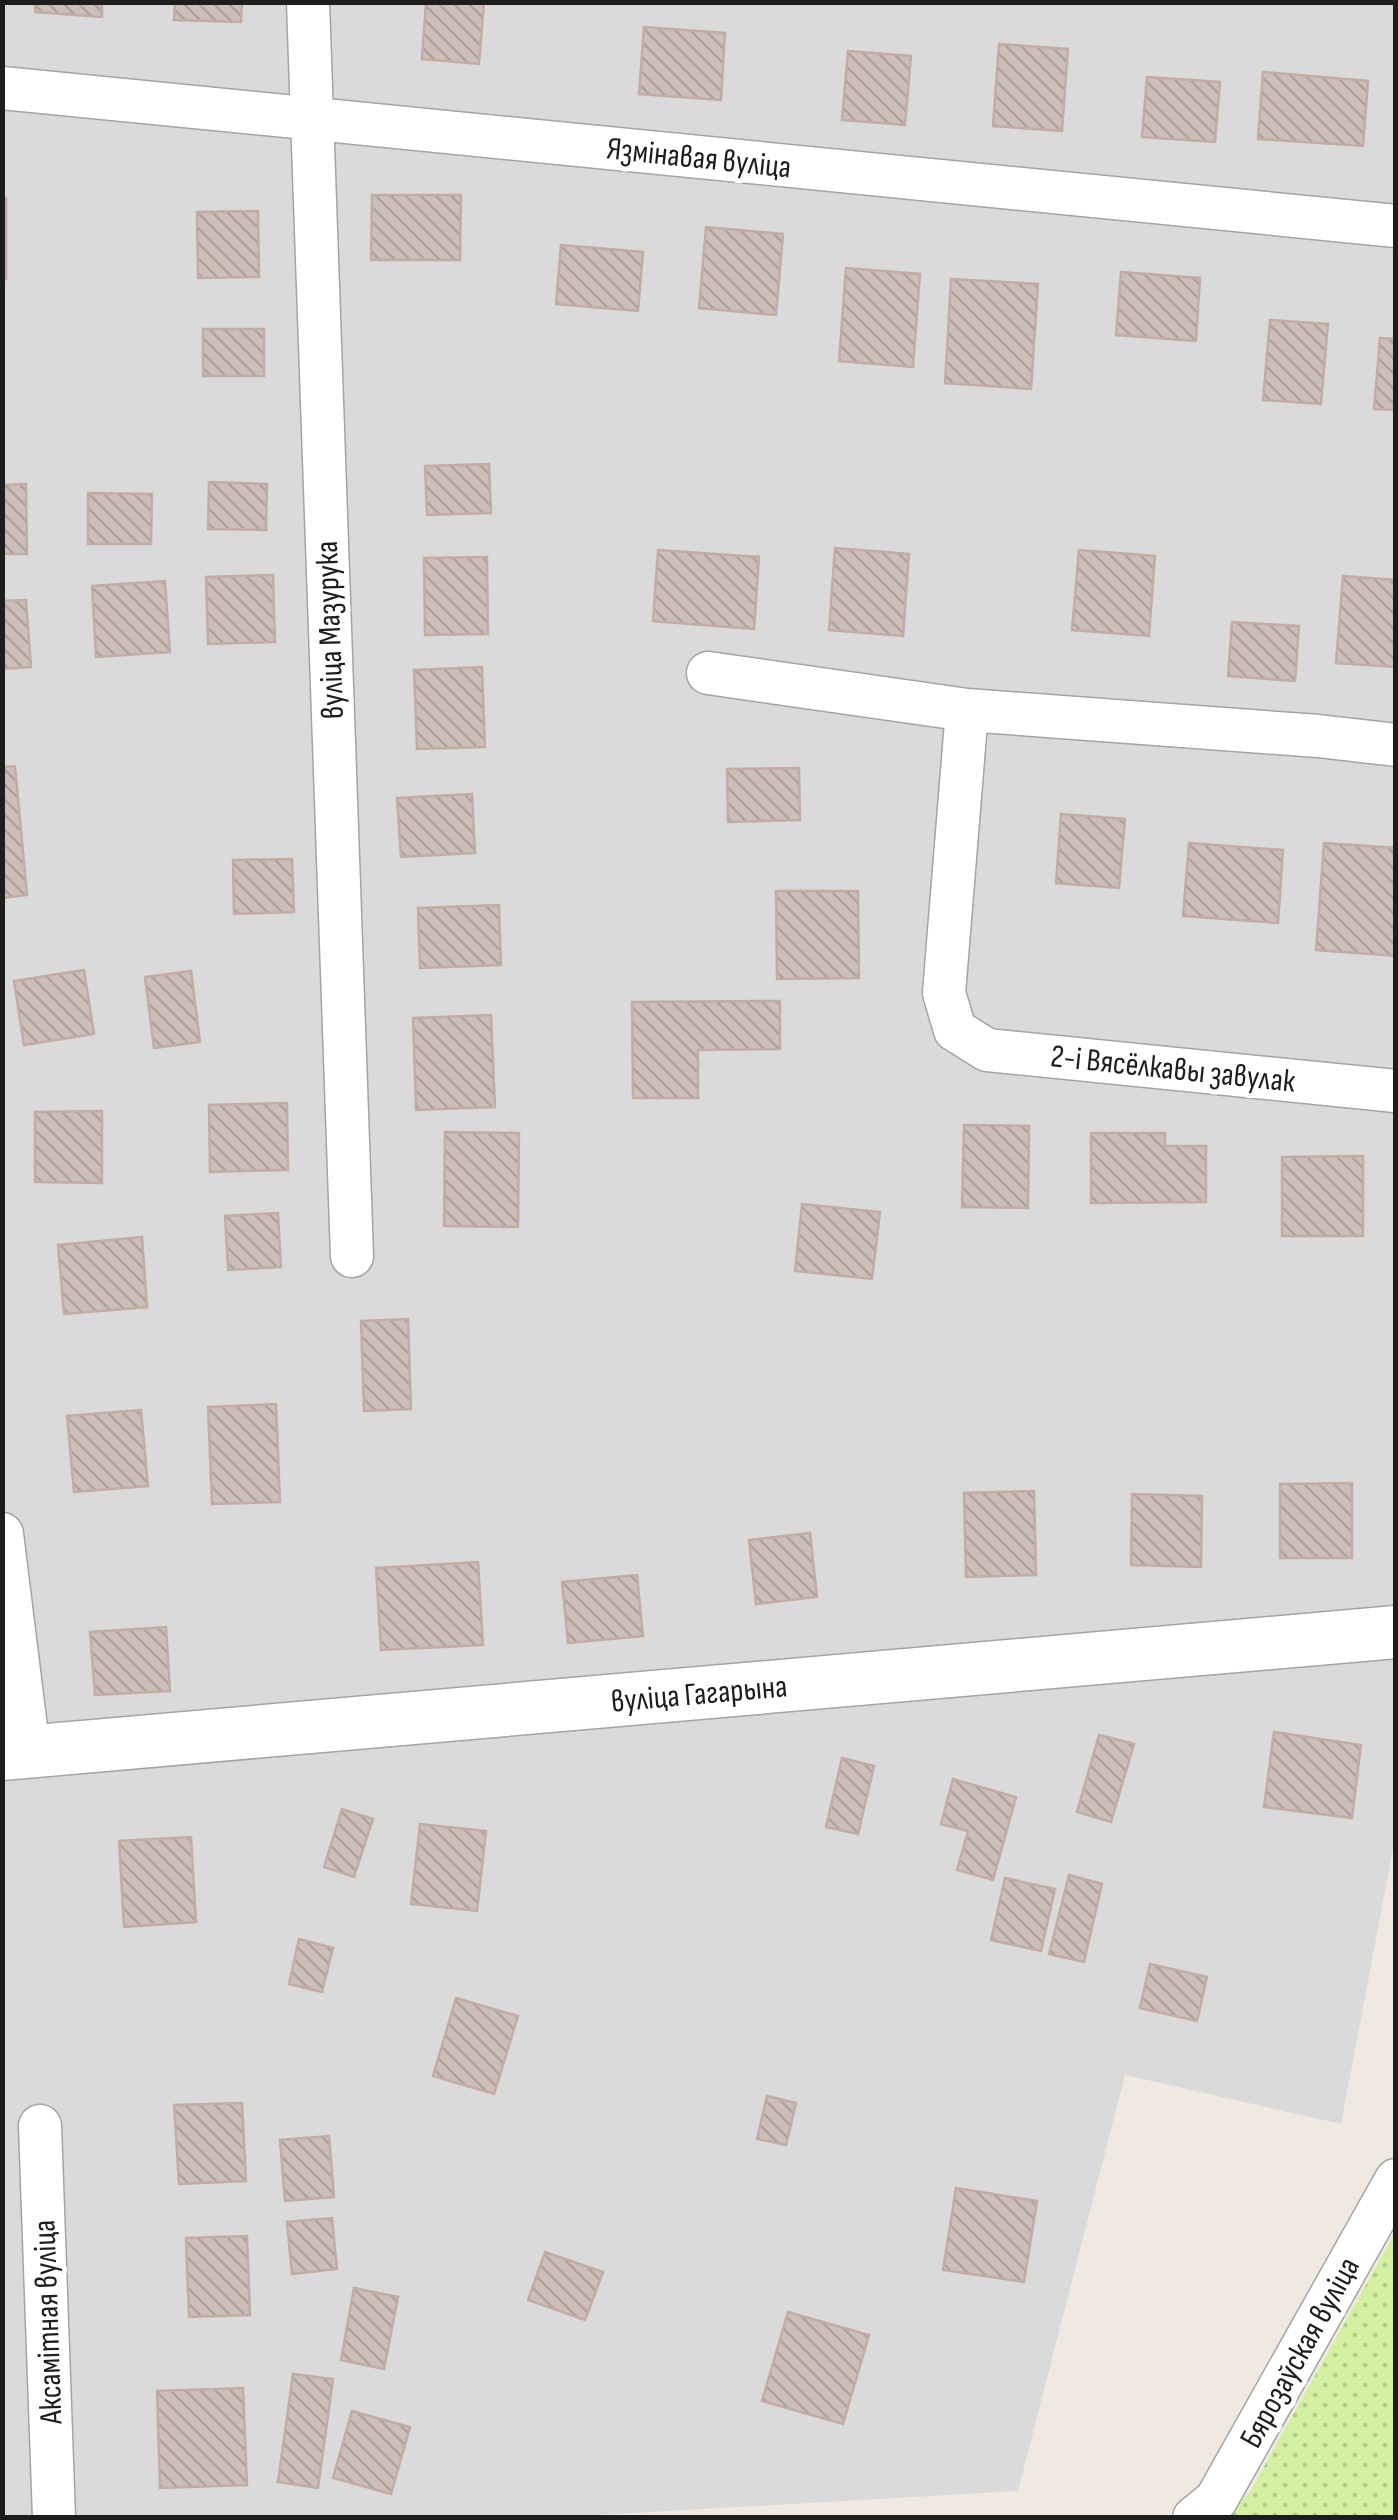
<svg xmlns="http://www.w3.org/2000/svg" width="1398" height="2520" viewBox="0 0 1398 2520" font-family="'Sofia Sans Condensed',sans-serif">
  <defs>
    <pattern id="grass-dots" width="8" height="8" patternUnits="userSpaceOnUse" patternTransform="scale(2.5)"><rect width="8" height="8" fill="#d2efa2"/><path d="M2 2h.1M6 6h.1" fill="none" stroke="#b4cc8b" stroke-width="1.8" stroke-linecap="round"/></pattern>
    <pattern id="building-back-hatch" width="6" height="6" patternUnits="userSpaceOnUse" patternTransform="scale(2.5)"><rect width="6" height="6" fill="#ccbeb8"/><path d="M-1 5l2 2M0 0l6 6M5-1l2 2" fill="none" stroke="#afa39e"/></pattern>
  </defs>
  <rect width="100%" height="100%" fill="#efe9e2"/>
  <path fill="#dbdada" d="M3,3H1395L1396,1833L1341,2124L1125,2075L1018,2491L546,2518H3Z"/>
  <path fill="url(#grass-dots)" d="M1395,2233V2517L1227,2518L1251,2490Z"/>
  <path fill="url(#building-back-hatch)" stroke="#c3aca3" stroke-width="2.5" d="M35,2H102V17L35,12Z
    M175,2H242L241,22L174,20Z
    M426,2H484L479,64L422,59Z
    M644,27L725,33L721,100L639,94Z
    M999,44L1068,49L1062,131L993,126Z
    M848,51L911,56L905,125L842,120Z
    M1263,72L1368,81L1363,146L1258,139Z
    M1147,77L1220,82L1215,142L1142,137Z
    M372,195H461L460,260H371Z
    M2,198H6V279H2Z
    M258,211L259,277L198,278L197,212Z
    M706,227L783,234L776,315L699,308Z
    M561,245L643,252L638,311L556,304Z
    M846,268L920,274L913,367L839,361Z
    M1121,272L1200,278L1196,341L1116,335Z
    M951,279L1038,284L1031,389L945,383Z
    M1270,320L1328,324L1321,404L1263,400Z
    M203,329H264V376H203Z
    M1380,338L1396,339V410L1374,409Z
    M489,464L491,513L427,515L425,466Z
    M209,482L267,484L266,530L208,529Z
    M26,484L27,554H2V485Z
    M88,493L152,494L151,544H88Z
    M835,548L909,554L903,636L829,630Z
    M658,550L759,557L754,629L653,621Z
    M1079,550L1155,556L1149,636L1072,630Z
    M487,557L488,634L425,635L424,558Z
    M273,575L275,642L208,644L206,577Z
    M1343,576L1396,580V667L1336,663Z
    M165,581L170,652L96,657L92,586Z
    M26,600L31,667L2,669V601Z
    M1232,622L1299,626L1295,681L1228,676Z
    M482,667L485,747L417,749L414,670Z
    M15,766L27,895L2,898V767Z
    M799,768L800,820L728,822L727,769Z
    M472,794L475,853L401,857L397,798Z
    M1061,814L1125,819L1119,888L1056,883Z
    M1189,843L1283,850L1278,923L1183,916Z
    M1324,843L1396,848V956L1316,950Z
    M292,859L294,912L234,914L233,860Z
    M776,891H858L859,978L777,979Z
    M499,905L501,965L420,968L418,908Z
    M84,970L94,1034L24,1045L14,981Z
    M191,971L200,1042L154,1048L145,977Z
    M780,1001V1049L698,1050V1098H633L632,1002Z
    M491,1015L495,1107L416,1110L413,1018Z
    M287,1103L288,1170L210,1172L209,1105Z
    M102,1111V1183L35,1182V1112Z
    M964,1125L1029,1126L1028,1208L962,1207Z
    M445,1132L519,1133L518,1227L444,1226Z
    M1091,1133H1165V1146H1206V1202L1091,1203Z
    M1363,1156V1236H1282V1157Z
    M802,1204L880,1212L872,1279L795,1271Z
    M278,1213L281,1267L228,1270L225,1216Z
    M142,1237L147,1307L64,1314L58,1245Z
    M408,1319L411,1409L364,1411L361,1321Z
    M276,1404L280,1502L212,1504L208,1407Z
    M141,1410L148,1486L74,1492L67,1416Z
    M1352,1483V1558H1280V1484Z
    M1034,1491L1036,1575L966,1577L964,1493Z
    M1132,1494L1202,1496L1201,1567L1131,1565Z
    M810,1533L817,1597L756,1604L749,1540Z
    M478,1562L483,1645L381,1650L376,1568Z
    M637,1575L643,1636L568,1643L562,1582Z
    M166,1627L170,1691L95,1695L90,1632Z
    M1274,1732L1361,1745L1352,1818L1264,1807Z
    M1099,1735L1134,1744L1111,1822L1077,1812Z
    M842,1758L874,1766L858,1834L826,1827Z
    M953,1779L1016,1797L993,1880L957,1870L968,1831L941,1824Z
    M342,1809L373,1819L354,1877L324,1867Z
    M420,1824L486,1831L477,1911L411,1904Z
    M191,1837L196,1922L124,1927L119,1841Z
    M1069,1875L1102,1884L1084,1962L1049,1954Z
    M1005,1878L1055,1889L1041,1951L991,1940Z
    M299,1939L333,1948L322,1992L289,1984Z
    M1150,1964L1207,1977L1197,2021L1140,2008Z
    M456,1998L518,2016L494,2094L433,2076Z
    M767,2096L796,2103L786,2145L757,2139Z
    M242,2103L246,2181L179,2184L174,2105Z
    M329,2136L334,2197L285,2201L280,2140Z
    M956,2188L1037,2201L1024,2282L943,2270Z
    M332,2218L337,2269L292,2274L287,2222Z
    M247,2236L250,2315L189,2317L186,2238Z
    M545,2252L603,2272L585,2320L528,2300Z
    M354,2288L398,2297L384,2369L341,2360Z
    M788,2312L869,2335L843,2424L762,2401Z
    M293,2374L333,2379L318,2488L278,2482Z
    M243,2388L247,2485L160,2488L157,2391Z
    M352,2411L410,2427L391,2494L333,2478Z"/>
  <g fill="none" stroke-linecap="round" stroke-linejoin="round">
    <defs>
      <path id="minor" d="M308,2L352,1256
        M2,88L1396,226
        M708,673L967,710L1318,736L1396,745
        M967,710L944,993L955,1030L987,1050L1396,1091
        M2,1534L29,1752
        M40,2126L54,2518
        M1194,2518L1216,2500L1396,2180"/>
      <path id="tertiary" d="M2,1754L1396,1632"/>
    </defs>
    <use href="#minor" stroke="#a4a4a4" stroke-width="45"/>
    <use href="#tertiary" stroke="#a4a4a4" stroke-width="55"/>
    <use href="#minor" stroke="#fff" stroke-width="42"/>
    <use href="#tertiary" stroke="#fff" stroke-width="52"/>
  </g>
  <g text-anchor="middle" stroke-width="10" stroke-linejoin="round" paint-order="stroke">
    <g font-size="32" fill="#1d1d1d" stroke="#fff">
      <text transform="translate(699 157) rotate(6)" y="11">Язмінавая вуліца</text>
      <text transform="translate(329 630) rotate(-92)" y="11">вуліца Мазурука</text>
      <text transform="translate(1173 1068) rotate(6)" y="11">2-і Вясёлкавы завулак</text>
      <text transform="translate(699 1693) rotate(-5)" y="11">вуліца Гагарына</text>
      <text transform="translate(47 2322) rotate(-92)" y="11">Аксамітная вуліца</text>
      <text transform="translate(1299 2352) rotate(-61)" y="11">Бярозаўская вуліца</text>
    </g>
  </g>
  <rect width="1398" height="2520" fill="none" stroke="#1d1d1d" stroke-width="10"/>
</svg>
